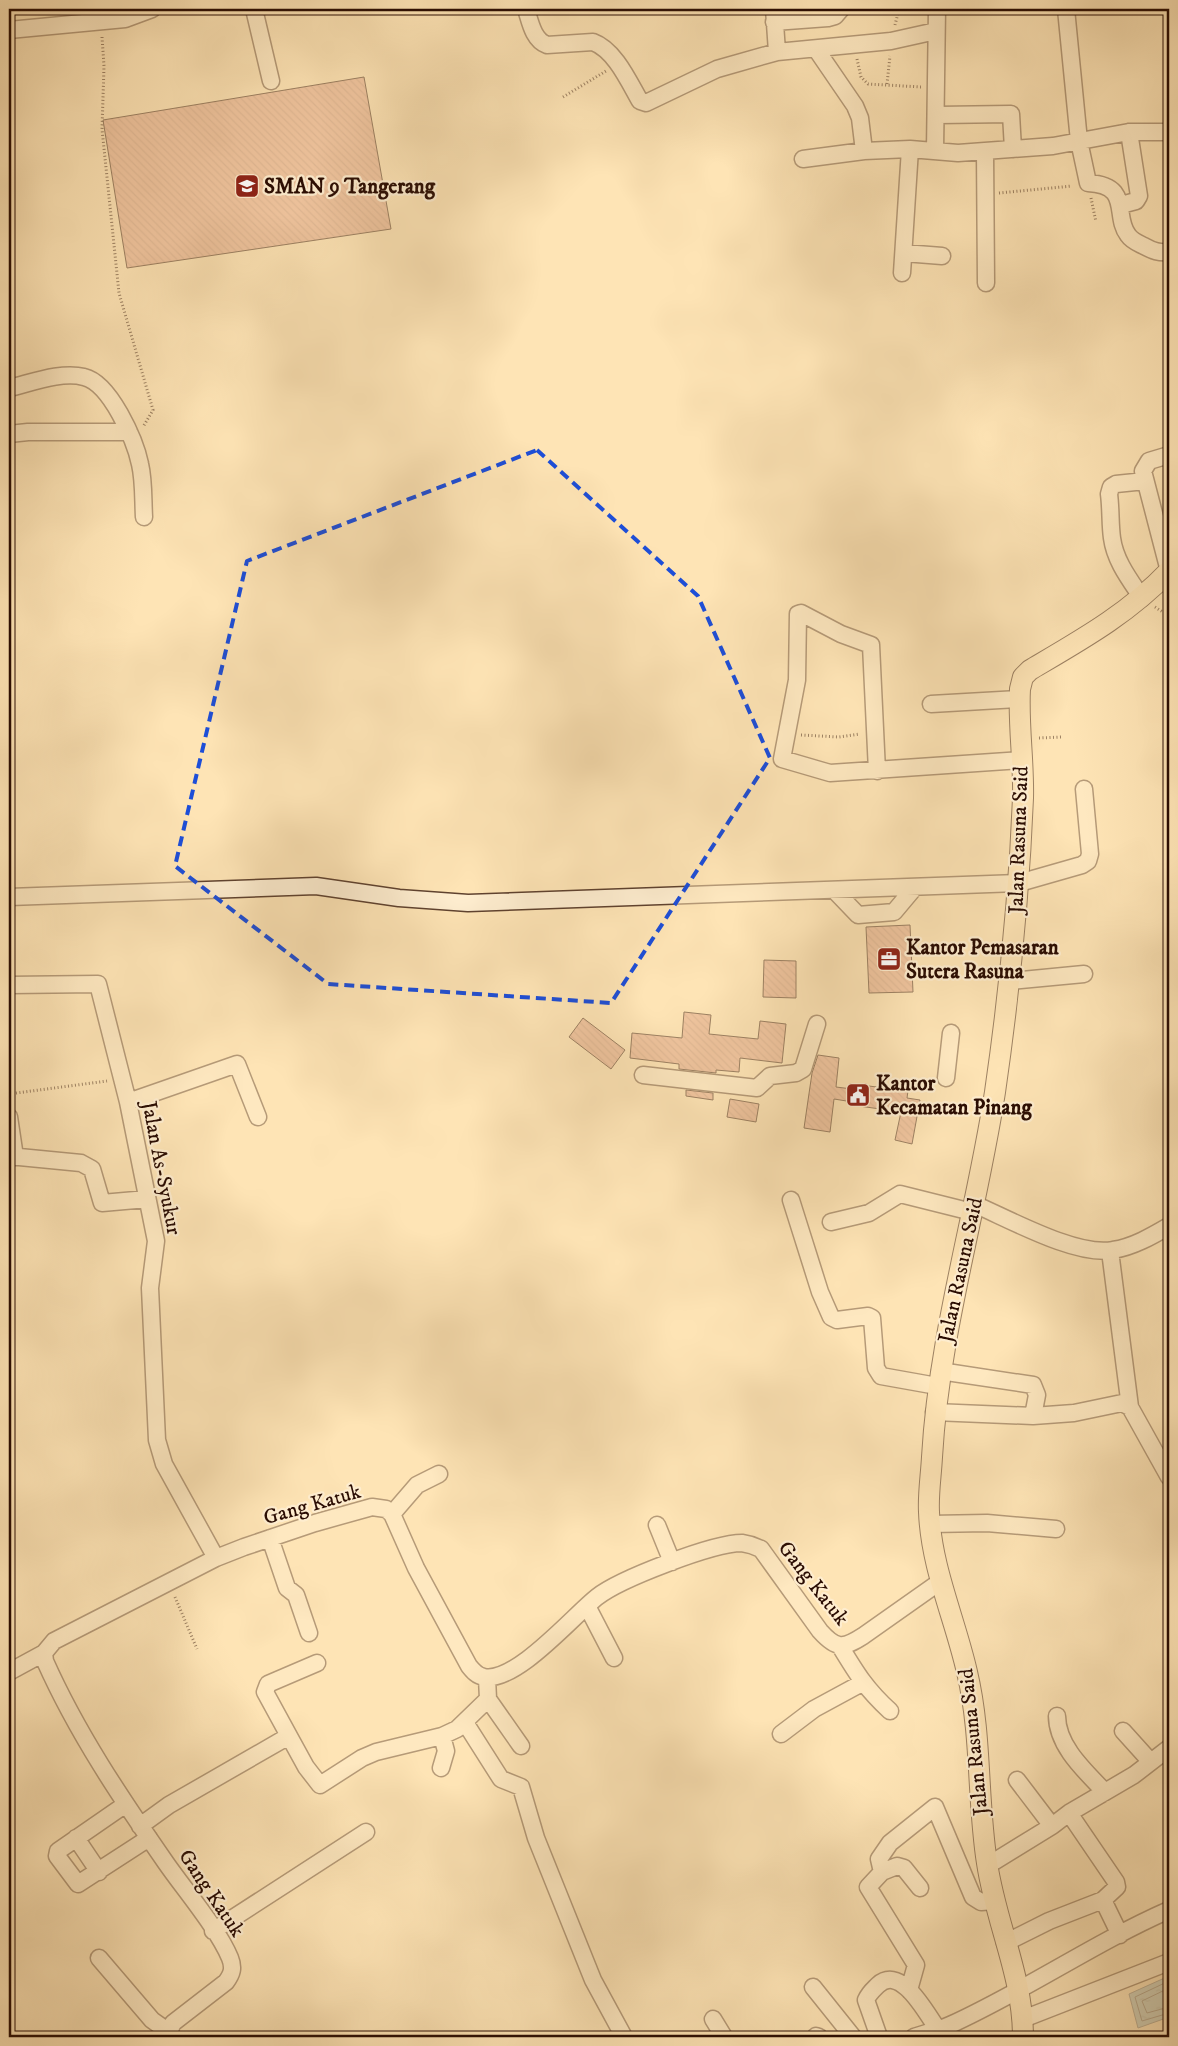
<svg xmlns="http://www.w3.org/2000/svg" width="1178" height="2046" viewBox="0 0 1178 2046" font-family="'IM FELL DW Pica',serif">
  <defs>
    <pattern id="water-ripples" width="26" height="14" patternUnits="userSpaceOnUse" patternTransform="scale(1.25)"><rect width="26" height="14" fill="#a5bcb9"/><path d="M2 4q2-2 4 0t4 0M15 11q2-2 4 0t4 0" fill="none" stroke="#8ea09d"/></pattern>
    <pattern id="building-back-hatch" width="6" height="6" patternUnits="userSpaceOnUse" patternTransform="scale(1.25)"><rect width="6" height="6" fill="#e3a287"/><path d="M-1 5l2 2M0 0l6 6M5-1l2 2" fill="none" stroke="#c38a73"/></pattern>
  </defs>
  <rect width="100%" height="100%" fill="#fee4b5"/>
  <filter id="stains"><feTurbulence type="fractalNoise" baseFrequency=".004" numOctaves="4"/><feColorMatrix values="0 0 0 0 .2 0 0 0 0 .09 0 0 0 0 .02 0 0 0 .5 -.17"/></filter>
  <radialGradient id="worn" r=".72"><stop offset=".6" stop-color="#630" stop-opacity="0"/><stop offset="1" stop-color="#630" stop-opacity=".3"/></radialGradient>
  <path fill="url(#water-ripples)" stroke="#747670" d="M1169,1976V2017L1138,2028L1129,1994Z"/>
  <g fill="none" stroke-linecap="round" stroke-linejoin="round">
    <path stroke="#68645e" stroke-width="1" d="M1169,1981L1135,1997L1142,2021L1169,2013
      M1169,1988L1142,2001L1147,2013L1169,2007"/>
  </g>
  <path fill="url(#building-back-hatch)" stroke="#2a0c02" d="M364,77L391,229L127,268L103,120Z
    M910,925L913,992L869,993L866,927Z
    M764,960L796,961V998L763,997Z
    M684,1012L711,1015L709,1034L758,1039L760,1021L786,1024L782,1063L740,1058L739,1072L716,1070V1073L679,1069V1064L630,1058L632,1033L682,1038Z
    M583,1018L625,1050L611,1069L569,1037Z
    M818,1055L839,1058L836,1087L860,1090L861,1085L908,1091L907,1098L920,1100L912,1144L895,1140L901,1112L859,1106V1103L834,1099L830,1132L804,1128L812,1073Z
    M686,1090L713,1093V1100L686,1096Z
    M730,1099L759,1104L756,1122L727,1117Z"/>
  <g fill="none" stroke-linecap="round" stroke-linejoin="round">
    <defs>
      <path id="minor" d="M254,9L271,81
        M526,9C530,21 533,40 547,45L593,42C615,50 629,82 640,101L646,103L717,69L777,52L891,41L936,31
        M774,9L777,52
        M1066,9L1079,141L1088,183C1132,185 1113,216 1128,235C1132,241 1138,243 1144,246C1153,251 1159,253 1169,252
        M774,22L828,18L835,16L841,9
        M9,30L125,19L152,9
        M816,49L855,106L860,118L864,151
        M938,115L1011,114L1013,149
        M935,150L937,9
        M985,151L986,283
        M803,159L864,151L910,149L958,153L1053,146L1129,132H1169
        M1121,205L1136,201L1139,196L1129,132
        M904,253L942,256
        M902,273L910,149
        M9,388C31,383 61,371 84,377C110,383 135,440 140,464C144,481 143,500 144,517
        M9,434L28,432H129
        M1169,571L1143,471L1149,461L1169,455
        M1142,598C1130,580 1115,561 1112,538C1110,524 1111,509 1109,494L1111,487L1116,484L1145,481
        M931,704L1019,699
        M877,771L871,645L841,634L801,613L798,614L797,680L782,759L830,773L1022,760
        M834,890L858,915L894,912L915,887
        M9,897L316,886L399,898L468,903L1019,883L1082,865L1088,861L1090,854L1084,789
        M1010,981L1084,974
        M9,985L98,984L128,1102L156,1241L150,1288L157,1440L164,1464L216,1558
        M643,1075L757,1088L770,1076L796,1073L803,1069L817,1024
        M946,1078L951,1033
        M128,1102L237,1064L258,1117
        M9,1117L15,1157
        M9,1156L81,1163L92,1169L102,1203L147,1199
        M791,1200L820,1292L831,1317L837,1320L868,1316L872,1318L876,1368L881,1376L937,1386
        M974,1204C1009,1219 1077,1257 1113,1250C1133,1247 1152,1236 1169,1226
        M831,1222L869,1213L900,1194L972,1212
        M1110,1251L1130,1407L1169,1477
        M940,1371L1033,1385L1037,1395L1033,1416L1074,1413L1122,1403L1130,1407
        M934,1412L1033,1416
        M392,1514L417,1485L439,1474
        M930,1524L987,1523L1056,1529
        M657,1525L672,1562
        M270,1538L287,1588L296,1595L309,1633
        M587,1606L614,1658
        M840,1646C857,1674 866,1689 890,1711
        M9,1672L44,1653
        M488,1699L521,1746
        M1057,1716C1057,1746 1085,1771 1105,1792
        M466,1724L501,1779L521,1787L536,1838L593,1980L624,2037
        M1123,1731L1150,1761
        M781,1734L814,1709L862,1683
        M289,1736L265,1692L268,1684L317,1663
        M441,1768L446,1751L442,1736
        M1017,1780L1052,1826L1069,1813
        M126,1804L58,1851L57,1856L78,1884L149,1838
        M140,1826L169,1805L289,1736L306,1767L320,1785L362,1758L376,1752L442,1736L457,1729L488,1699L487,1678
        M76,1838L99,1872
        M987,1866L1052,1826
        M882,1872L897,1866L904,1868L920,1888
        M1103,1900L1117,1887L1116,1882L1069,1813L1134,1775L1169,1748
        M213,1931L366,1832
        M1005,1943L1049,1921L1103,1900L1120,1935
        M99,1958L152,2020L169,2032
        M813,1987L853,2037
        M909,1990L916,1965L868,1887L882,1872L879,1859L890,1843L935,1807L973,1897L981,1902L995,1901
        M713,2019L724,2037
        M1023,2019L1169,1962
        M816,2036L819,2037
        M172,2037L169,2032L173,2023L226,1982C232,1974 234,1968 230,1958C218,1929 184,1889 166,1863C121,1798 77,1733 45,1661L44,1653L54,1641L216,1558L244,1547L315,1523L372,1507L386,1509L392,1514L416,1568L469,1666C473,1671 477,1676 484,1677C516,1683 573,1616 597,1597C620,1579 713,1543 742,1543C749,1544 755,1546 761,1549L820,1631C836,1649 843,1649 863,1636L941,1581
        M879,2037L866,2000C869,1993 873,1990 878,1985C901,1964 926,2013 937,2028
        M914,2037C925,2033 939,2030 950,2025C1025,1991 1094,1943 1169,1910"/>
      <path id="major" d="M1023,2037C1023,1976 996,1924 987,1863C977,1800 982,1735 967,1672C955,1619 931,1567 929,1512C928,1494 931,1476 932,1457C939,1333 976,1215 995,1092C1009,995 1019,897 1023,798C1024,762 1018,725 1020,689L1023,677L1030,670C1081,640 1128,614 1169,571"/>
    </defs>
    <use href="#minor" stroke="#5f422f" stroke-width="19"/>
    <use href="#major" stroke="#2a0c02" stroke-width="22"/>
    <path stroke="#2a0c02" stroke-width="3" stroke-dasharray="1 2.5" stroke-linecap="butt" d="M895,25L899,9
      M102,37L104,66L102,129L119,293L153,410L143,427
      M857,59L861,77L868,84L921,87
      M887,84L890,56
      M563,97L606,71
      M999,193L1072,186
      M1091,198L1096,222
      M1155,607L1169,616
      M801,735L839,737L860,734
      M1039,738L1062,737
      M9,1094L107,1081
      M175,1597L197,1649"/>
    <use href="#minor" stroke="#feedcf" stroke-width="16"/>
    <use href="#major" stroke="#fee4b5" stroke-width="20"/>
  </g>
  <path d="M0 0H1178V2046H0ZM537,450L698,596L770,758L611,1003L328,984L175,866L247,561Z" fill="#fee4b5" fill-opacity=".55" fill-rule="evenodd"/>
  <path fill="none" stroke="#1d4ed8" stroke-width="4" stroke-dasharray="10 6" stroke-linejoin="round" d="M537,450L698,596L770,758L611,1003L328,984L175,866L247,561Z"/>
  <defs>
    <symbol id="school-square" viewBox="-11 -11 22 22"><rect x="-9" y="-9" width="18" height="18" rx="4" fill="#8f2418" stroke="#feedcf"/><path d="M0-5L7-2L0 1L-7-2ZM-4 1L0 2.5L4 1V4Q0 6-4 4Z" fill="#fff"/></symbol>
    <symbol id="office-square" viewBox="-11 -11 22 22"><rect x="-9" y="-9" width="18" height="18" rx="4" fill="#8f2418" stroke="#feedcf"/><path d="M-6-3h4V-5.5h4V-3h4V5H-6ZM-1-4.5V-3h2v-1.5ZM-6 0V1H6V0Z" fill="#fff"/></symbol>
    <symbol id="civic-square" viewBox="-11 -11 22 22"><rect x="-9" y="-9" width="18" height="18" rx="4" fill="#8f2418" stroke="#feedcf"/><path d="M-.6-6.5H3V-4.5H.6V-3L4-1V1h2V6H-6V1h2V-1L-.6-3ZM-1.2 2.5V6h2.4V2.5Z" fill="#fff"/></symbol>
  </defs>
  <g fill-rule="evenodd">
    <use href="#school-square" x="233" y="172" width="28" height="28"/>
    <use href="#office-square" x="875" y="945" width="28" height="28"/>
    <use href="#civic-square" x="844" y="1081" width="28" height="28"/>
  </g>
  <g text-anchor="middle" stroke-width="4.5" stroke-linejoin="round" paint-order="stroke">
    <g font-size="21" font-weight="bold" fill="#2a0c02" stroke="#feedcf" text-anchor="start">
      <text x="264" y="193">SMAN 9 Tangerang</text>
      <text x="906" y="954">Kantor Pemasaran<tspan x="906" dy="24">Sutera Rasuna</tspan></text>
      <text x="876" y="1090">Kantor<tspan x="876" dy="24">Kecamatan Pinang</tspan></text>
    </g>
    <g font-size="21" fill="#2a0c02" stroke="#feedcf">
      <text transform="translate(1018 840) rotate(-88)" y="7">Jalan Rasuna Said</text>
      <text transform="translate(162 1168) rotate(79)" y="7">Jalan As-Syukur</text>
      <text transform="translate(960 1270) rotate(-78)" y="7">Jalan Rasuna Said</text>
      <text transform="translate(312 1504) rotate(-16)" y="7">Gang Katuk</text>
      <text transform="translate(814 1583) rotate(52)" y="7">Gang Katuk</text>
      <text transform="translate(973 1742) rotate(-96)" y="7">Jalan Rasuna Said</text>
      <text transform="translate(212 1893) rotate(56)" y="7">Gang Katuk</text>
    </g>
  </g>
  <rect width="1178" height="2046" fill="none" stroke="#fee4b5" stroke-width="30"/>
  <rect x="10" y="10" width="1158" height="2026" fill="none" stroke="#2a0c02" stroke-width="2.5"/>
  <rect x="15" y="15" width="1148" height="2016" fill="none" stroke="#2a0c02"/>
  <rect width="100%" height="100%" filter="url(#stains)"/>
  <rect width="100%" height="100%" fill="url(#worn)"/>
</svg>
